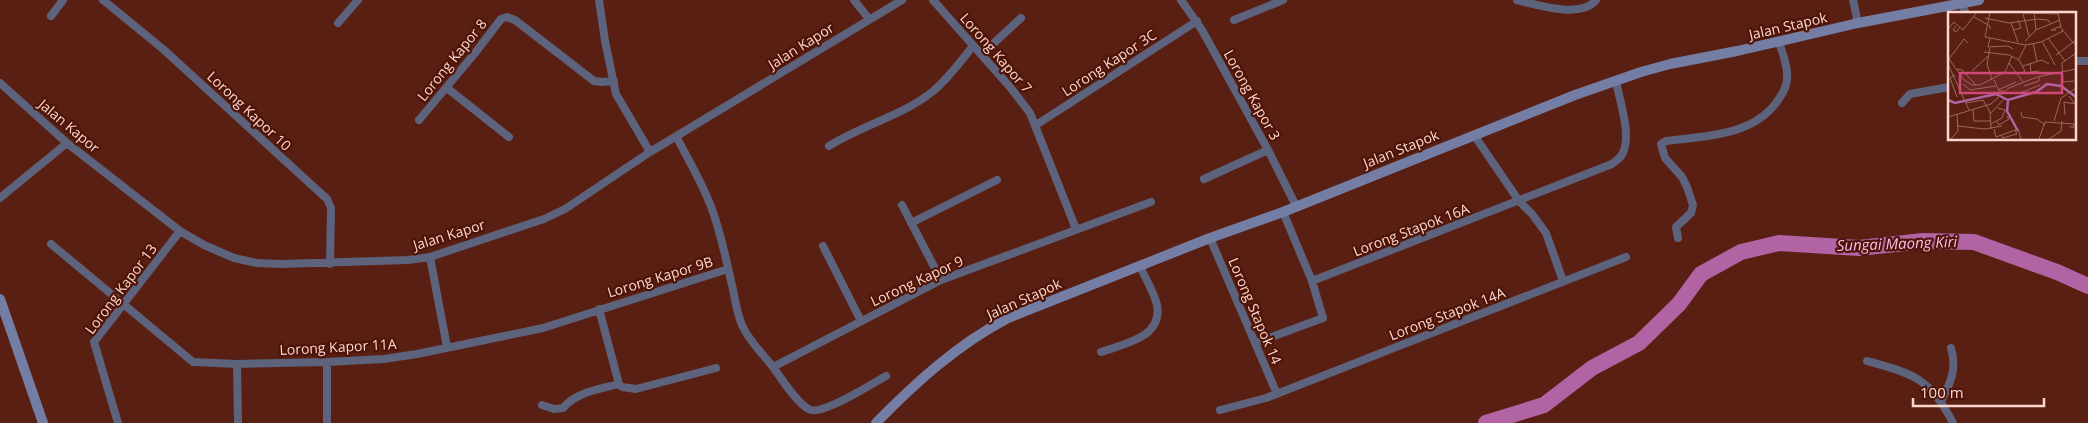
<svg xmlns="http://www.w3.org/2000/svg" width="2088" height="423" viewBox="0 0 2088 423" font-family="'Open Sans',sans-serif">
  <rect width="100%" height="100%" fill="#581f12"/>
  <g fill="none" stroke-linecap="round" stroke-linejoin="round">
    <path stroke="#b263a4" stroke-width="16" d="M1486,423L1544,405L1592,368L1639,343L1679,304L1701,274L1741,252L1779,243L1859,248L1923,241L1974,242L2057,272L2088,286"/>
    <path stroke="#5d637c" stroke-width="8" d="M103,0L163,49L327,199L331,208L330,264
      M599,0L605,41L616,94L650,152
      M854,0L869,19
      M933,0L1010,87L1030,113L1076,229
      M1181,0L1202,30L1268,150L1296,206
      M1517,0C1537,5 1582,19 1596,0
      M1853,0L1858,23
      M1962,3L1966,14
      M51,16L63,0
      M1234,20L1283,0
      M338,23L358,0
      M982,54L1021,18
      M2074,61H2088
      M0,83L67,143L180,231L204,245L234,258L257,263L281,264L408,260L430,257L544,219L565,209L650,152L902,0
      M447,88L509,137
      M1902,103L1910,94L1949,87
      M419,120L475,53L501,19L507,17L515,20L594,81L602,82L614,81
      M1036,125L1197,21
      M1474,135L1519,201L1532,214L1546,233L1563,281
      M676,136C688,159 701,181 710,204C720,229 725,255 731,281C735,296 736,312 742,325C750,344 767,357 778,374C784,383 801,407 811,410C824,414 874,383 886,376
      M829,146C862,125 902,116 932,92C948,79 960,62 973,46
      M1204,179L1268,150
      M0,198L67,143
      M902,205L941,280
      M911,223L997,180
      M1210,238L1277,394
      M1678,238L1676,227L1691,213L1693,205L1687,187L1682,177L1665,158L1661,144L1666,141C1706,136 1757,136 1780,97C1785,90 1788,81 1787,72C1786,62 1782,51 1779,42
      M51,244L193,362L237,364L327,362L384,359L417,354L543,328L728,269
      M823,246L861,321
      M430,257L447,347
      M1312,281L1612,164C1614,162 1619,159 1621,156C1633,140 1620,101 1616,82
      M599,309L619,384L622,387L636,389L716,368
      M1255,343L1323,318L1312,281L1283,212
      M1101,352C1123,344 1163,338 1157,305C1154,292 1145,278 1140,266
      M1867,361C1914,374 1930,378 1953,423
      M327,362V423
      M237,364L238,423
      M773,367L941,280L1151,202
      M1941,401C1951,383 1957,368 1951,348
      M542,405L554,409L563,408C576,392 600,389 619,384
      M1220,410L1266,398L1626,257
      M118,423L94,342L180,231"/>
    <path stroke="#747da4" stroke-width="10" d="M0,299L43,423
      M876,423C915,383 958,344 1008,318L1210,238L1283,212L1575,95L1641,72L1670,64L1737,51L1858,23L1979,0"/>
  </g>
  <g text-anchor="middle" stroke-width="4.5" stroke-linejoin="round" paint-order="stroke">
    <g font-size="14" fill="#fcd7ce" stroke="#4d1407">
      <text transform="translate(1788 26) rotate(-13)" y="5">Jalan Stapok</text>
      <text transform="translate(801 46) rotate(-32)" y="5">Jalan Kapor</text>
      <text transform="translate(996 53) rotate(49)" y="5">Lorong Kapor 7</text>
      <text transform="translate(452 60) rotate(-51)" y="5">Lorong Kapor 8</text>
      <text transform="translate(1109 63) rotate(-33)" y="5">Lorong Kapor 3C</text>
      <text transform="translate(1252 95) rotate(61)" y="5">Lorong Kapor 3</text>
      <text transform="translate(249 111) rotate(43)" y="5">Lorong Kapor 10</text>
      <text transform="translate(69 126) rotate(40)" y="5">Jalan Kapor</text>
      <text transform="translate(1401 149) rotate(-22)" y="5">Jalan Stapok</text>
      <text transform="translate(1411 230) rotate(-21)" y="5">Lorong Stapok 16A</text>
      <text transform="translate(449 235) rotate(-17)" y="5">Jalan Kapor</text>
      <text transform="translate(660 277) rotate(-17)" y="5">Lorong Kapor 9B</text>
      <text transform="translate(917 281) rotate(-25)" y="5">Lorong Kapor 9</text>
      <text transform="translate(121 289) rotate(-53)" y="5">Lorong Kapor 13</text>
      <text transform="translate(1024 299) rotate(-24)" y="5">Jalan Stapok</text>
      <text transform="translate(1255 311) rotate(67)" y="5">Lorong Stapok 14</text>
      <text transform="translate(1447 314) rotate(-21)" y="5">Lorong Stapok 14A</text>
      <text transform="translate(338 347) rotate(-3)" y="5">Lorong Kapor 11A</text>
    </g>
    <g font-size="15" font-style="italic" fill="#fcbdee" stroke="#4d1407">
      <text transform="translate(1897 244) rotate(-2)" y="5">Sungai Maong Kiri</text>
    </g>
  </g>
  <g transform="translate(1948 12)">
    <rect width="128" height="128" fill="#581f12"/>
    <path fill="none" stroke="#b263a4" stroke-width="2.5" d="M0,88L7,91L48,82L60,88L88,80L99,72L113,74L128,85M60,88L59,99L70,119"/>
    <path fill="none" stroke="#9a695d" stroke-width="1" d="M42,0L37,25L78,33L93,30L115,19M86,0L88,18M110,0L113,16L128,34M75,1L111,2M75,2L81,24M26,5L42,14V17M37,6L61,11L90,7L100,8L102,11M63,11L70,30M8,14L5,18L8,20L12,15M0,17L6,10L15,18L29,0M65,18L73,16L70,8M108,18H103L113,14M42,26L40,35L60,34L65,37M100,26L117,49M77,29L88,18L112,8M94,29L107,53M85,31L89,49M42,36L39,52L44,68M36,40L61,43L71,48M108,43L128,28M1,47L16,68L24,73H32L57,60L64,44M1,47L16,27L20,31M71,47L78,33M71,48L77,59L72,62M61,51L75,70M82,51L83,60L91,59M0,52L21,98M75,54L94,48L101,52M9,57L14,58L28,73M24,59L40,44M7,63L2,66L9,85M46,68L51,79H56M126,69L115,70L114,51L128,41M15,72L22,78L48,74M76,74L91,69V65M50,78L68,70M72,81L92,73M18,91L35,88L42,100L43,117M25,98L26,109H43M73,100L74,105L89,107L97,113M42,102L56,87M117,103L116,90L127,92L121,84M0,105L43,92L61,76L89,65L128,57M106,109L113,86L128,76M49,110L51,113L61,107L59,104M43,112L54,106L57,98L50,96M9,114L37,117L54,114M46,117L48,125L70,117L73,127M53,123L55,126L65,123L69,122L67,118M3,127L10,119L9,102M91,127L97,110L126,112L125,116L121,114M101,127L113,119L114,109"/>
    <path fill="#d04878" fill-opacity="0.15" stroke="#d04878" stroke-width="2.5" d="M12,61H114V81H12Z"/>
    <rect width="128" height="128" fill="none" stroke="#fcd7ce" stroke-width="2.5"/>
  </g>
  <path d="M1913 398v8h131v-8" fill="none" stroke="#fcd7ce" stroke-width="2.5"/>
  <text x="1920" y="398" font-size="15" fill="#fcd7ce" stroke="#4d1407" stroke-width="4" paint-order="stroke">100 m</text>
</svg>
